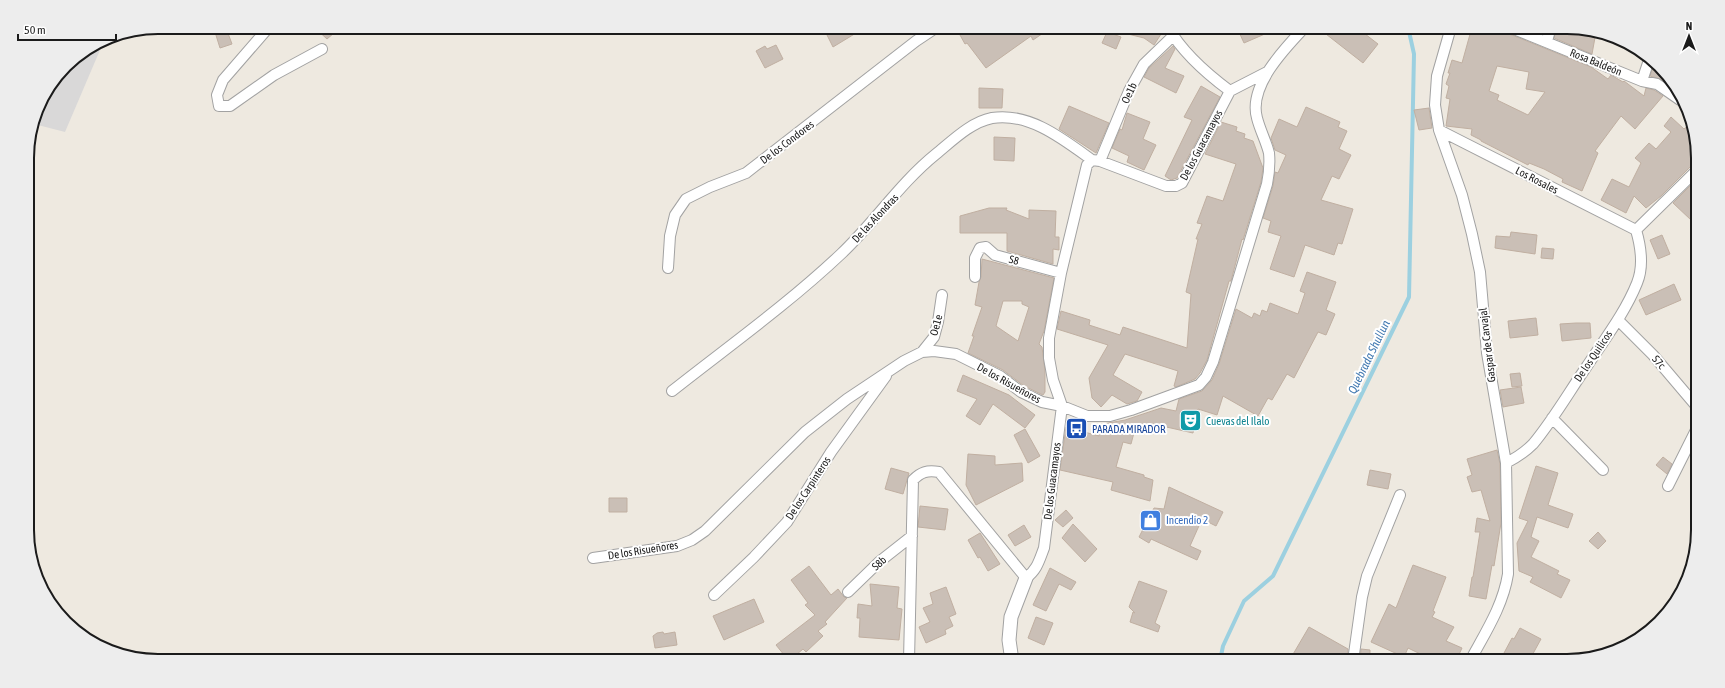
<svg xmlns="http://www.w3.org/2000/svg" width="1725" height="688" viewBox="0 0 1725 688" font-family="'Asap Condensed',sans-serif">
  <rect width="100%" height="100%" fill="#eee9e0"/>
  <path fill="#d9d8d8" d="M101,41L100,50L65,132L34,124L40,100L71,60Z"/>
  <g fill="none" stroke-linecap="round" stroke-linejoin="round">
    <path stroke="#9cd0e0" stroke-width="4" d="M1220,661L1223,646L1244,601L1273,576L1409,297L1414,54L1408,27"/>
  </g>
  <path fill="#cabfb6" stroke="#c0afa1" fill-rule="evenodd" d="M314,27H341L327,39Z
    M823,27H866L833,47Z
    M960,27H1052L1033,40L1031,36L986,68L967,43L965,44L960,35L963,32Z
    M1116,27H1162L1163,31L1154,45L1144,38L1116,31Z
    M1250,27H1281L1244,43L1239,32Z
    M1317,27H1356L1378,44L1363,63Z
    M1472,27L1485,31L1486,27H1503L1507,33L1591,67L1608,79L1611,75L1623,82L1624,81L1644,96L1646,88L1654,90L1663,96L1635,129L1621,116L1595,151L1598,153L1582,191L1562,182L1563,179L1544,169L1529,163L1528,165L1481,141V140L1471,135L1472,129L1446,126L1450,99L1446,98L1449,86L1446,84L1450,73H1448L1452,60L1462,63ZM1497,66L1529,72L1526,89L1545,92L1528,115L1497,100L1499,95L1489,91Z
    M1526,27H1544L1542,34Z
    M1557,27L1596,32L1592,54L1554,38Z
    M226,28L232,44L220,48L215,32Z
    M1107,32L1121,37L1116,49L1102,43Z
    M776,45L783,59L765,68L756,51L765,46L767,49Z
    M1173,46L1175,49L1165,68L1184,76L1176,93L1144,77L1149,68Z
    M1655,62L1671,78L1675,89L1660,79L1650,76Z
    M1201,86L1220,97L1177,178L1171,180L1165,176L1192,120L1184,117Z
    M979,88L1003,89L1002,108H979Z
    M1069,106L1109,123L1096,153L1059,129Z
    M1306,107L1340,122L1338,127L1347,131L1339,149L1351,155L1339,179L1332,176L1321,200L1353,209L1342,244L1338,243L1334,255L1305,245L1294,277L1270,269L1281,236L1268,232L1271,221L1263,218L1273,186L1275,172L1278,173L1286,155L1275,150L1271,138L1279,119L1297,127Z
    M1429,108L1432,128L1419,130L1414,110Z
    M1127,113L1150,122L1143,139L1156,145L1144,170L1127,162L1129,156L1112,148L1120,129L1122,130Z
    M1671,117L1684,129L1690,124L1697,141V164L1692,165L1661,196L1646,208L1634,196L1626,213L1601,200L1612,179L1629,187L1641,163L1635,158L1649,143L1656,149L1671,132L1664,126Z
    M1221,122L1237,127L1236,131L1245,134L1244,138L1253,141L1263,168L1261,182L1243,240L1242,239L1231,281H1229L1207,360L1200,373L1195,379L1176,387L1174,386L1178,371L1125,354L1113,375L1142,392L1137,401L1127,404L1112,395L1101,407L1092,398L1089,378L1108,345L1057,329L1061,311L1090,320L1089,325L1120,335L1123,327L1187,348L1191,294L1186,292L1198,239H1196L1202,224L1197,223L1207,196L1223,201L1236,164L1205,154Z
    M994,137L1015,138L1014,161L994,160Z
    M1697,179V214L1691,220L1673,203Z
    M989,208H1007L1006,210L1029,219V210L1056,211L1055,237H1059V250L1053,249V264L1007,251V233H960V216Z
    M1511,232L1537,235L1535,254L1495,248L1496,236L1510,237Z
    M1662,235L1670,254L1658,259L1650,240Z
    M1542,248L1554,249L1553,259L1541,258Z
    M982,259L1054,278L1044,331L1039,344L1042,347L1045,371V392L1043,395L1024,386L1003,370L968,353L974,336H972L982,307L975,305L979,282L981,277ZM1003,301H1022V304L1029,307L1018,341L996,326Z
    M1307,272L1336,282L1326,310L1335,314L1326,335L1318,332L1294,378L1287,374L1272,400L1268,398L1258,416L1223,396L1217,415L1198,409L1193,433L1162,426L1161,433L1135,429L1131,444L1123,442L1116,467L1144,475V477L1153,480L1150,501L1111,490L1113,482L1060,470L1066,427L1099,436L1097,425L1125,420L1161,408L1176,411L1179,399L1202,391L1212,380L1219,364L1236,309L1252,318L1254,313L1260,316L1262,310L1267,312L1270,303L1298,314L1305,293L1300,291Z
    M1674,284L1681,300L1646,315L1639,300Z
    M1536,318L1538,335L1510,338L1508,321Z
    M1576,323H1590L1591,338L1562,341L1560,324Z
    M1520,373L1522,386L1512,387L1510,374Z
    M963,375L1009,395L1035,415L1025,428L993,404L980,425L966,416L977,399L957,391Z
    M1521,387L1524,403L1503,407L1500,390Z
    M1025,429L1040,456L1028,463L1014,435Z
    M1497,450L1500,464L1501,523L1494,566L1492,565L1486,599L1469,596L1472,577H1473L1480,532H1475L1477,518L1490,521L1481,490L1472,492L1467,477L1472,475L1467,459Z
    M968,454L995,456V465L1022,463L1023,481L976,505L966,485Z
    M1663,457L1672,464L1667,474L1656,465Z
    M1536,466L1558,473L1548,505L1573,514L1568,528L1537,517L1531,537L1539,541L1531,557L1559,571L1557,574L1570,580L1561,598L1530,582L1533,577L1519,571L1517,543L1528,521L1519,518Z
    M891,468L909,473L903,494L885,489Z
    M1370,470L1391,474L1388,489L1367,485Z
    M1169,487L1223,512L1216,526L1202,519L1190,546L1201,551L1197,560L1151,539L1149,543L1139,537L1154,508L1164,509Z
    M609,498H627V512H609Z
    M920,506L948,509L945,530L918,527Z
    M1066,510L1073,518L1063,527L1055,520Z
    M1073,524L1097,549L1085,562L1062,538Z
    M1024,525L1031,537L1015,546L1008,535Z
    M1598,532L1606,541L1598,549L1589,541Z
    M980,533L1000,564L988,571L980,557L978,558L968,540Z
    M1413,565L1446,577L1433,611L1435,612L1432,617L1454,627L1446,641L1462,648L1456,661H1435L1408,648L1404,657L1371,642L1389,604L1396,608Z
    M809,566L831,595L838,589L844,597L847,598L825,622L827,624L818,631L823,636L806,652L803,649L789,661L776,645L815,615L805,605L808,603L791,580Z
    M1050,568L1076,582L1071,590L1059,584L1046,611L1033,605Z
    M1139,581L1167,591L1155,623L1160,626L1158,632L1130,622L1133,612L1135,613L1129,607Z
    M870,584L899,587L897,608L902,609L899,640L859,637L860,618H857L858,604L872,606Z
    M946,587L956,614L949,617L953,626L945,630L946,634L926,643L919,627L930,622L923,608L933,604L930,593Z
    M754,599L764,622L724,640L713,616Z
    M1036,617L1053,623L1044,645L1028,638Z
    M1309,627L1348,649L1347,661H1318L1311,657L1309,661H1300L1292,656Z
    M1520,628L1541,639L1529,661H1518L1504,653L1512,638L1514,639Z
    M663,632L664,634L675,632L677,645L655,648L653,636L657,633Z
    M1361,649L1370,650V661H1360Z"/>
  <g fill="none" stroke-linecap="round" stroke-linejoin="round">
    <defs>
      <path id="minor" d="M269,27L223,80L217,95L219,106H230L274,75L322,49
        M1168,27C1182,52 1207,74 1230,91
        M1451,27L1437,76L1435,105L1439,130L1462,195L1472,234L1480,272L1487,353L1506,463L1508,574C1503,606 1485,633 1470,661
        M1509,27L1642,81L1657,84L1680,100
        M1547,41L1551,27
        M1642,81L1650,57
        M1439,130L1636,230
        M1100,161L1129,91L1144,64L1173,36
        M1636,230L1697,170
        M668,268L670,236L675,215L686,199L710,187L746,173L916,41L937,27
        M975,277V258L980,248L986,247L995,255L1061,273
        M1618,320L1653,355L1698,408
        M922,352L934,337L938,322L942,295
        M672,391C729,346 788,304 841,254C874,223 900,183 936,154C952,141 971,122 992,118C1029,112 1063,139 1092,160
        M1552,418L1603,470
        M1506,463C1516,458 1525,452 1533,444C1553,420 1569,392 1587,366C1604,340 1625,313 1637,283C1644,266 1641,247 1636,230
        M1668,486L1698,426
        M593,558L677,546L692,540L705,531L805,432L847,399L904,361L922,352L934,351L956,354L1000,376L1021,392L1042,402L1062,406L1087,416H1110L1131,410L1199,385L1206,377L1213,362L1267,184C1269,174 1270,163 1269,153C1266,141 1260,130 1257,118C1248,86 1285,48 1305,27
        M848,592L879,562L912,536
        M714,595L754,557L787,522L831,452L886,376
        M909,661L913,480C921,472 927,470 939,472L1026,578C1037,570 1039,561 1044,548L1062,406L1053,380L1049,358V338L1061,273L1087,165L1092,160L1100,161L1166,186H1176L1182,183L1230,91L1267,72
        M1353,661L1362,597L1367,576L1400,495"/>
      <path id="tertiary" d="M1012,661L1009,640L1011,617L1026,578"/>
    </defs>
    <use href="#minor" stroke="#a2a2a2" stroke-width="12"/>
    <use href="#tertiary" stroke="#a2a2a2" stroke-width="15"/>
    <use href="#minor" stroke="#fff" stroke-width="10"/>
    <use href="#tertiary" stroke="#fff" stroke-width="13"/>
  </g>
  <defs>
    <symbol id="theatre-square" viewBox="-11 -11 22 22"><rect x="-9" y="-9" width="18" height="18" rx="4" fill="#0f9aa8" stroke="#fff"/><path d="M-5-5.5Q0-4 5-5.5V0Q5 5 0 6Q-5 5-5 0ZM-3.3-2.5H-1v1.5H-3.3ZM1-2.5H3.3v1.5H1ZM-2.8 1Q0 5.5 2.8 1Z" fill="#fff"/></symbol>
    <symbol id="bus-square" viewBox="-11 -11 22 22"><rect x="-9" y="-9" width="18" height="18" rx="4" fill="#1a4fb4" stroke="#fff"/><path d="M-5-6H5V4H4V6H2V4H-2V6H-4V4H-5ZM-3.5-4V0h7V-4ZM-3.5 1.2v1.5H-2V1.2ZM2 1.2v1.5H3.5V1.2Z" fill="#fff"/></symbol>
    <symbol id="shop-square" viewBox="-11 -11 22 22"><rect x="-9" y="-9" width="18" height="18" rx="4" fill="#3f7fe0" stroke="#fff"/><path d="M-5-2.5h2.3a2.7 3.5 0 0 1 5.4 0H5L5.5 6h-11ZM-1.5-2.5h3a1.5 2.3 0 0 0-3 0Z" fill="#fff"/></symbol>
  </defs>
  <g fill-rule="evenodd">
    <use href="#theatre-square" x="1178" y="408" width="25" height="25"/>
    <use href="#bus-square" x="1064" y="416" width="25" height="25"/>
    <use href="#shop-square" x="1138" y="508" width="25" height="25"/>
  </g>
  <g text-anchor="middle" stroke-width="4" stroke-linejoin="round" paint-order="stroke">
    <g font-size="11" fill="#1b1b1b" stroke="#fff">
      <text transform="translate(1596 62) rotate(22)" y="4">Rosa Baldeón</text>
      <text transform="translate(1129 93) rotate(-65)" y="4">Oe1b</text>
      <text transform="translate(787 142) rotate(-37)" y="4">De los Condores</text>
      <text transform="translate(1201 145) rotate(-62)" y="4">De los Guacamayos</text>
      <text transform="translate(1537 180) rotate(27)" y="4">Los Rosales</text>
      <text transform="translate(875 218) rotate(-47)" y="4">De las Alondras</text>
      <text transform="translate(1014 260) rotate(15)" y="4">S8</text>
      <text transform="translate(936 325) rotate(-75)" y="4">Oe1e</text>
      <text transform="translate(1487 345) rotate(-97)" y="4">Gaspar de Carvajal</text>
      <text transform="translate(1593 356) rotate(-56)" y="4">De los Quilicos</text>
      <text transform="translate(1659 362) rotate(49)" y="4">S7c</text>
      <text transform="translate(1009 383) rotate(29)" y="4">De los Risueñores</text>
      <text transform="translate(1052 481) rotate(-83)" y="4">De los Guacamayos</text>
      <text transform="translate(808 488) rotate(-57)" y="4">De los Carpinteros</text>
      <text transform="translate(643 550) rotate(-9)" y="4">De los Risueñores</text>
      <text transform="translate(879 563) rotate(-41)" y="4">S8b</text>
    </g>
    <g font-size="11" fill="#0d838f" stroke="#fff" text-anchor="start">
      <text x="1206" y="425">Cuevas del Ilalo</text>
    </g>
    <g font-size="11" fill="#164399" stroke="#fff" text-anchor="start">
      <text x="1092" y="433">PARADA MIRADOR</text>
    </g>
    <g font-size="11" fill="#366cbe" stroke="#fff" text-anchor="start">
      <text x="1166" y="524">Incendio 2</text>
    </g>
    <g font-size="12" font-style="italic" fill="#4279b1" stroke="#fff">
      <text transform="translate(1369 357) rotate(-64)" y="4">Quebrada Shullun</text>
    </g>
  </g>
  <path d="M0 0H1725V688H0ZM158 34H1567A124 124 0 0 1 1691 158V530A124 124 0 0 1 1567 654H158A124 124 0 0 1 34 530V158A124 124 0 0 1 158 34Z" fill="#ededed" fill-rule="evenodd"/>
  <path fill="none" stroke="#1b1b1b" stroke-width="2" d="M158 34H1567A124 124 0 0 1 1691 158V530A124 124 0 0 1 1567 654H158A124 124 0 0 1 34 530V158A124 124 0 0 1 158 34Z"/>
  <g transform="translate(1689 36)" stroke="#ffffff" stroke-width="3" paint-order="stroke">
  <path d="M0-3L7 15L0 10L-7 15Z" fill="#1b1b1b"/>
  <text y="-6" font-size="11" font-weight="bold" text-anchor="middle" fill="#1b1b1b">N</text>
  </g>
  <path d="M18 34v6h98v-6" fill="none" stroke="#1b1b1b" stroke-width="2"/>
  <text x="24" y="34" font-size="12" fill="#1b1b1b" stroke="#ffffff" stroke-width="3" paint-order="stroke">50 m</text>
</svg>
